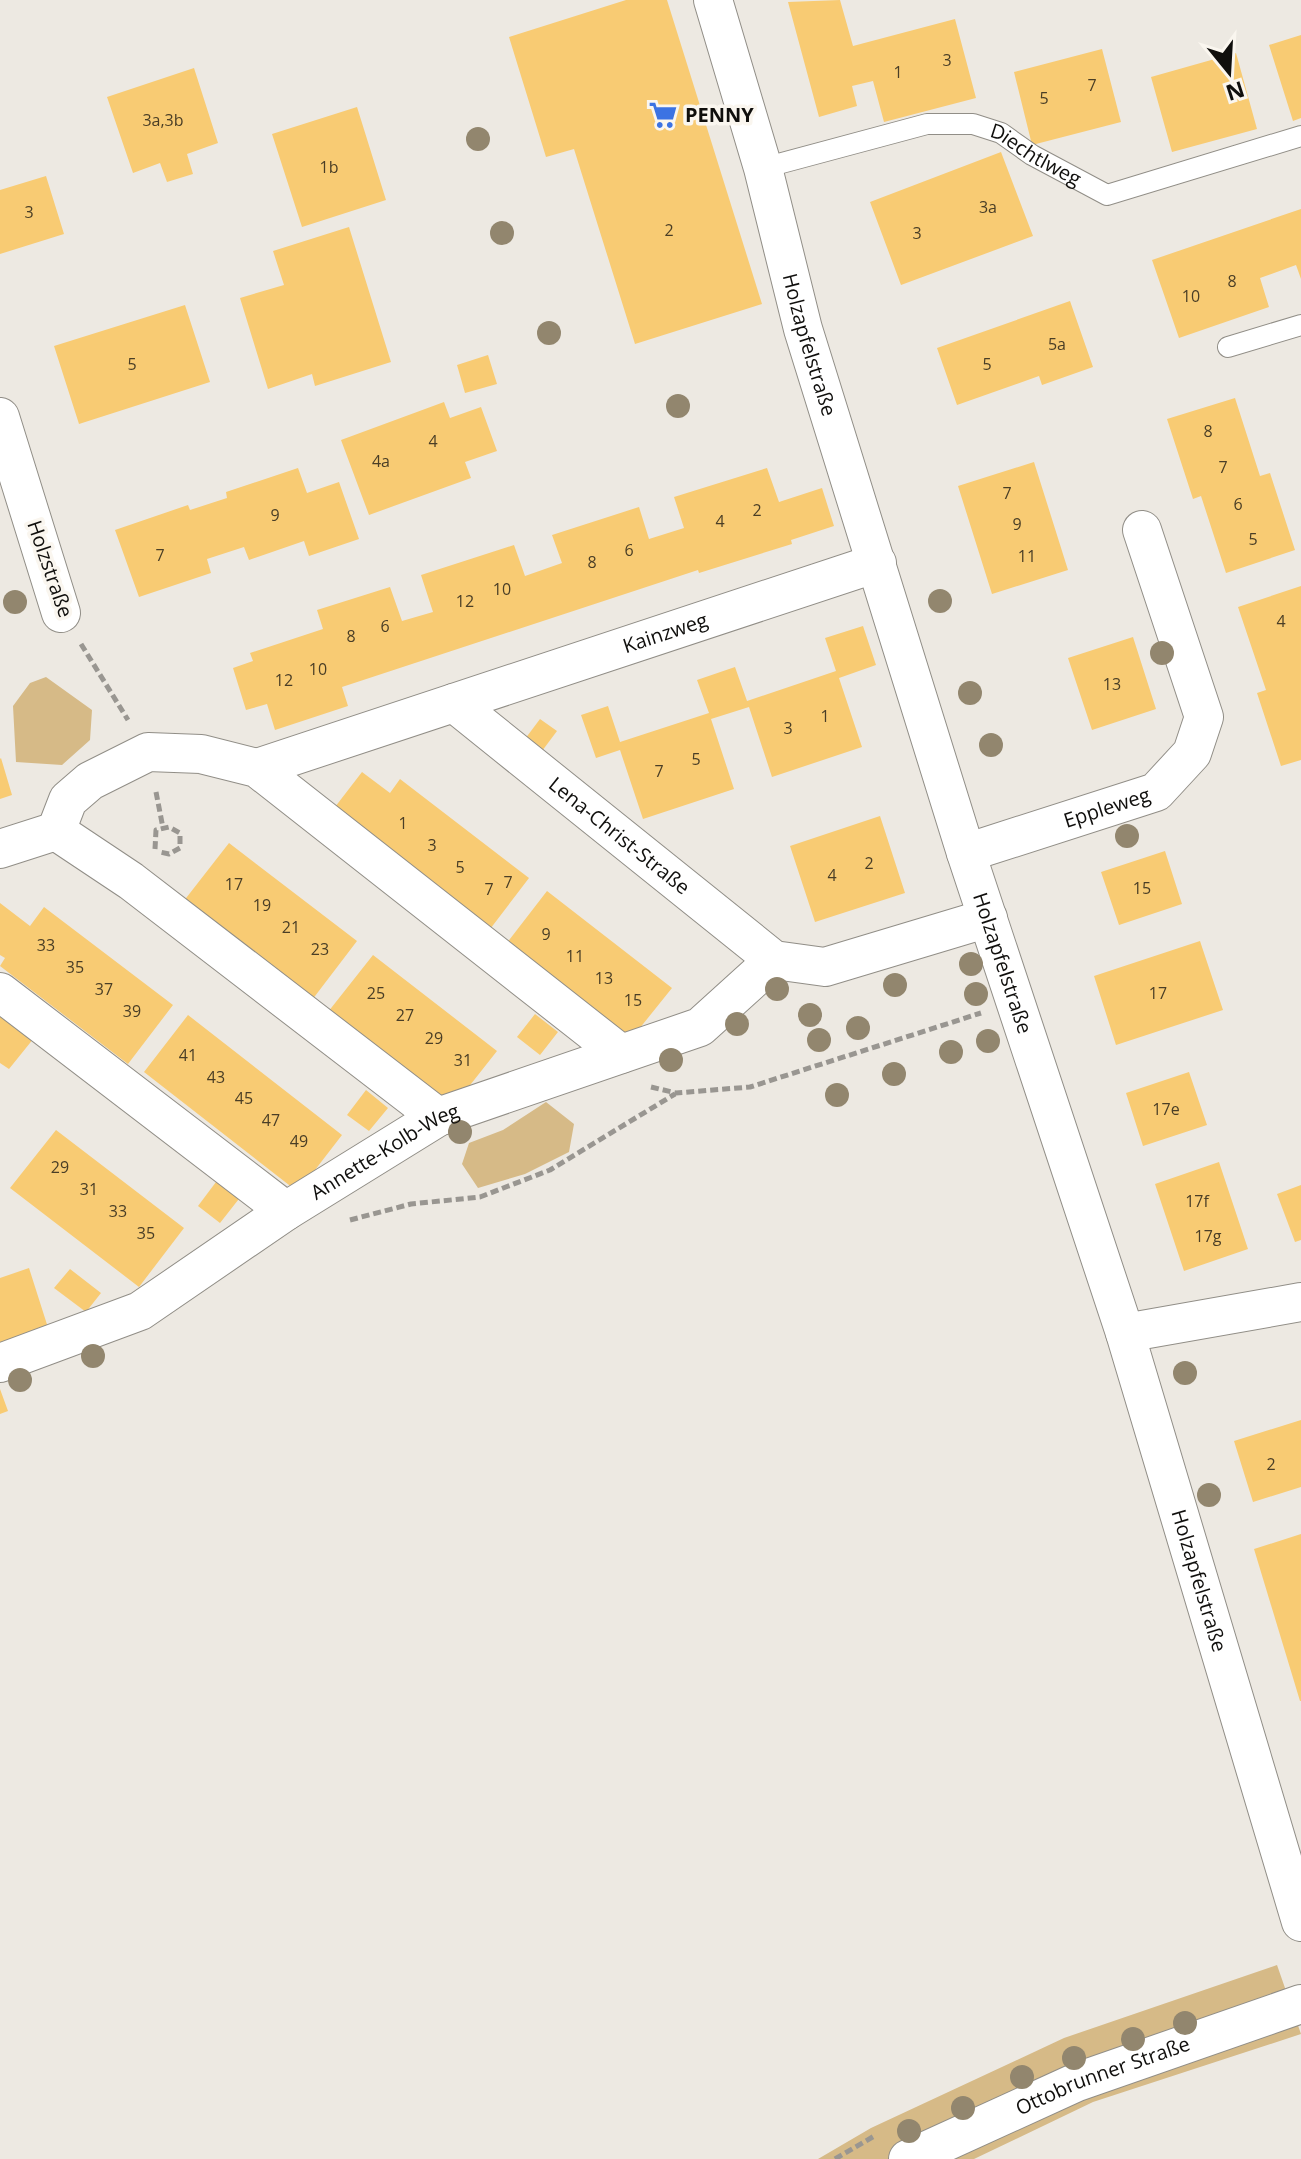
<svg xmlns="http://www.w3.org/2000/svg" width="1301" height="2159" viewBox="0 0 1301 2159" font-family="'Open Sans',sans-serif">
  <rect width="100%" height="100%" fill="#ede9e2"/>
  <path fill="#d6ba87" d="M46,677L92,710L90,740L62,765L16,762L13,706L30,683Z
    M546,1102L574,1124L569,1152L525,1174L478,1188L462,1164L469,1143L503,1130Z
    M1277,1965L1301,2034L1093,2102L974,2159H818L871,2128L1064,2038Z"/>
  <path fill="#f8cb73" d="M626,0H667L762,304L635,344L574,149L546,157L509,37Z
    M840,0L853,46L955,19L976,98L884,122L873,81L852,86L857,106L819,117L788,2Z
    M1301,35V118L1293,121L1269,45Z
    M1102,49L1121,122L1032,145L1014,72Z
    M1236,53L1257,129L1172,152L1151,77Z
    M194,68L218,143L187,154L193,174L167,182L160,163L133,173L107,97Z
    M357,107L386,200L302,227L272,134Z
    M1001,152L1033,236L901,285L870,202Z
    M46,176L64,234L0,254V190Z
    M1301,209V279L1296,265L1260,278L1269,307L1179,338L1152,260Z
    M349,227L391,362L315,386L312,374L268,389L240,298L284,285L273,251Z
    M1070,301L1093,367L1042,385L1039,376L957,405L937,348Z
    M185,305L210,382L79,424L54,346Z
    M488,355L497,384L465,393L457,365Z
    M1235,398L1260,476L1270,473L1295,550L1226,573L1201,496L1193,499L1167,419Z
    M444,402L450,418L481,407L497,451L465,462L471,478L369,515L341,440Z
    M1034,462L1068,570L992,594L958,486Z
    M298,468L307,493L339,482L359,539L309,556L304,541L249,560L244,547L207,559L211,573L139,597L115,530L188,505L190,510L227,498L226,492Z
    M767,468L779,502L822,488L834,526L791,540L792,544L699,573L698,570L342,687L348,706L275,730L267,704L246,710L233,668L253,661L250,653L323,629L317,610L390,587L402,621L433,612L421,575L514,545L525,576L562,563L552,535L639,507L649,539L684,528L674,497Z
    M1301,586V760L1281,766L1257,693L1266,690L1238,607Z
    M863,626L876,665L839,678L862,747L772,777L749,707L711,719L734,789L643,819L620,750L596,758L581,715L608,706L620,742L709,713L697,680L735,667L747,701L836,671L825,638Z
    M1133,637L1156,709L1092,730L1068,658Z
    M540,719L557,731L542,751L525,739Z
    M1,758L12,795L0,799V759Z
    M362,772L390,793L400,779L529,878L484,937L335,807Z
    M880,816L905,893L815,922L790,846Z
    M229,843L357,941L312,1000L183,902Z
    M1165,851L1182,904L1119,925L1101,872Z
    M547,891L672,988L627,1044L503,948Z
    M0,903L30,926L44,907L173,1005L128,1064L0,966L5,958L0,955Z
    M1200,941L1223,1010L1116,1045L1094,976Z
    M373,955L497,1051L452,1108L328,1012Z
    M0,1012L34,1038L9,1069L0,1063Z
    M535,1014L558,1032L540,1055L517,1037Z
    M188,1015L342,1135L298,1192L144,1072Z
    M1189,1072L1207,1125L1143,1146L1126,1093Z
    M366,1090L388,1108L369,1131L347,1115Z
    M56,1130L184,1228L139,1287L10,1188Z
    M1219,1162L1248,1249L1184,1271L1155,1184Z
    M219,1178L242,1195L220,1223L198,1206Z
    M1301,1185V1240L1295,1242L1277,1194Z
    M29,1268L51,1337L0,1354V1278Z
    M70,1269L101,1293L86,1312L54,1288Z
    M0,1389L8,1411L0,1414Z
    M1301,1420V1487L1253,1502L1234,1441Z
    M1301,1534V1701H1300L1254,1549Z"/>
  <g fill="none" stroke-linecap="round" stroke-linejoin="round">
    <defs>
      <g id="lane">
        <path id="s1" d="M763,168L927,124H973L1001,133L1032,155L1107,195L1301,136"/>
        <path d="M1228,347L1301,325"/>
      </g>
      <g id="street">
        <path id="s2" d="M713,0L763,168L803,329L966,853L1125,1333L1301,1922"/>
        <path d="M0,417L61,613"/>
        <path id="s3" d="M454,703L774,960L825,967L988,918"/>
        <path id="s4" d="M257,768L877,563"/>
        <path d="M56,831L131,881L438,1117"/>
        <path d="M0,849L56,831L68,800L90,781L148,752L201,754L257,768L621,1054"/>
        <path id="s5" d="M966,853L1156,792L1192,753L1204,717L1142,530"/>
        <path d="M0,992L286,1211"/>
        <path d="M1125,1333L1301,1302"/>
        <path id="s6" d="M0,1363L140,1311L286,1211L438,1117L700,1027L774,960"/>
        <path id="s7" d="M908,2159L1077,2082L1301,2004"/>
      </g>
    </defs>
    <use href="#lane" stroke="#918e87" stroke-width="22"/>
    <use href="#street" stroke="#918e87" stroke-width="40"/>
    <path stroke="#999691" stroke-width="5" stroke-dasharray="8 4" stroke-linecap="butt" d="M81,644L128,720
      M156,792L163,828
      M155,849L156,830L169,827L180,833V848L169,854L160,852
      M651,1087L676,1093L750,1087L981,1013
      M350,1220L411,1204L480,1197L550,1170L675,1094
      M835,2159L876,2135"/>
    <use href="#lane" stroke="#fff" stroke-width="20"/>
    <use href="#street" stroke="#fff" stroke-width="38"/>
  </g>
  <g fill="#92866e">
    <circle cx="478" cy="139" r="12"/>
    <circle cx="502" cy="233" r="12"/>
    <circle cx="549" cy="333" r="12"/>
    <circle cx="678" cy="406" r="12"/>
    <circle cx="940" cy="601" r="12"/>
    <circle cx="15" cy="602" r="12"/>
    <circle cx="1162" cy="653" r="12"/>
    <circle cx="970" cy="693" r="12"/>
    <circle cx="991" cy="745" r="12"/>
    <circle cx="1127" cy="836" r="12"/>
    <circle cx="971" cy="964" r="12"/>
    <circle cx="895" cy="985" r="12"/>
    <circle cx="777" cy="989" r="12"/>
    <circle cx="976" cy="994" r="12"/>
    <circle cx="810" cy="1015" r="12"/>
    <circle cx="737" cy="1024" r="12"/>
    <circle cx="858" cy="1028" r="12"/>
    <circle cx="819" cy="1040" r="12"/>
    <circle cx="988" cy="1041" r="12"/>
    <circle cx="951" cy="1052" r="12"/>
    <circle cx="671" cy="1060" r="12"/>
    <circle cx="894" cy="1074" r="12"/>
    <circle cx="837" cy="1095" r="12"/>
    <circle cx="460" cy="1132" r="12"/>
    <circle cx="93" cy="1356" r="12"/>
    <circle cx="1185" cy="1373" r="12"/>
    <circle cx="20" cy="1380" r="12"/>
    <circle cx="1209" cy="1495" r="12"/>
    <circle cx="1185" cy="2023" r="12"/>
    <circle cx="1133" cy="2039" r="12"/>
    <circle cx="1074" cy="2058" r="12"/>
    <circle cx="1022" cy="2077" r="12"/>
    <circle cx="963" cy="2108" r="12"/>
    <circle cx="909" cy="2131" r="12"/>
  </g>
  <defs>
    <symbol id="supermarket-bare" viewBox="-9 -9 18 18"><path d="M-6-5.5h2.5l.6 2H6L4.5 2H-2.5L-4.4-4H-6ZM-1.5 3.2a1.3 1.3 0 1 0 .1 0ZM3 3.2a1.3 1.3 0 1 0 .1 0Z" fill="#3c73e3" stroke="#faf6ef" stroke-width="2.5" paint-order="stroke"/></symbol>
  </defs>
  <g fill-rule="evenodd">
    <use href="#supermarket-bare" x="643" y="95" width="40" height="40"/>
  </g>
  <g text-anchor="middle" stroke-width="7" stroke-linejoin="round" paint-order="stroke">
    <g font-size="16" fill="#4a3e26">
      <text x="947" y="66">3</text>
      <text x="898" y="78">1</text>
      <text x="1092" y="91">7</text>
      <text x="1044" y="104">5</text>
      <text x="163" y="126">3a,3b</text>
      <text x="329" y="173">1b</text>
      <text x="988" y="213">3a</text>
      <text x="29" y="218">3</text>
      <text x="669" y="236">2</text>
      <text x="917" y="239">3</text>
      <text x="1232" y="287">8</text>
      <text x="1191" y="302">10</text>
      <text x="1057" y="350">5a</text>
      <text x="132" y="370">5</text>
      <text x="987" y="370">5</text>
      <text x="1208" y="437">8</text>
      <text x="433" y="447">4</text>
      <text x="381" y="467">4a</text>
      <text x="1223" y="473">7</text>
      <text x="1007" y="499">7</text>
      <text x="1238" y="510">6</text>
      <text x="757" y="516">2</text>
      <text x="275" y="521">9</text>
      <text x="720" y="527">4</text>
      <text x="1017" y="530">9</text>
      <text x="1253" y="545">5</text>
      <text x="629" y="556">6</text>
      <text x="160" y="561">7</text>
      <text x="1027" y="562">11</text>
      <text x="592" y="568">8</text>
      <text x="502" y="595">10</text>
      <text x="465" y="607">12</text>
      <text x="1281" y="627">4</text>
      <text x="385" y="632">6</text>
      <text x="351" y="642">8</text>
      <text x="318" y="675">10</text>
      <text x="284" y="686">12</text>
      <text x="1112" y="690">13</text>
      <text x="825" y="722">1</text>
      <text x="788" y="734">3</text>
      <text x="696" y="765">5</text>
      <text x="659" y="777">7</text>
      <text x="403" y="829">1</text>
      <text x="432" y="851">3</text>
      <text x="869" y="869">2</text>
      <text x="460" y="873">5</text>
      <text x="832" y="881">4</text>
      <text x="508" y="888">7</text>
      <text x="234" y="890">17</text>
      <text x="1142" y="894">15</text>
      <text x="489" y="895">7</text>
      <text x="262" y="911">19</text>
      <text x="291" y="933">21</text>
      <text x="546" y="940">9</text>
      <text x="46" y="951">33</text>
      <text x="320" y="955">23</text>
      <text x="575" y="962">11</text>
      <text x="75" y="973">35</text>
      <text x="604" y="984">13</text>
      <text x="104" y="995">37</text>
      <text x="376" y="999">25</text>
      <text x="1158" y="999">17</text>
      <text x="633" y="1006">15</text>
      <text x="132" y="1017">39</text>
      <text x="405" y="1021">27</text>
      <text x="434" y="1044">29</text>
      <text x="188" y="1061">41</text>
      <text x="463" y="1066">31</text>
      <text x="216" y="1083">43</text>
      <text x="244" y="1104">45</text>
      <text x="1166" y="1115">17e</text>
      <text x="271" y="1126">47</text>
      <text x="299" y="1147">49</text>
      <text x="60" y="1173">29</text>
      <text x="89" y="1195">31</text>
      <text x="1197" y="1207">17f</text>
      <text x="118" y="1217">33</text>
      <text x="146" y="1239">35</text>
      <text x="1208" y="1242">17g</text>
      <text x="1271" y="1470">2</text>
    </g>
    <g font-size="20" font-weight="bold" fill="#100f0d" stroke="#faf6ef" text-anchor="start">
      <text x="685" y="122">PENNY</text>
    </g>
    <g font-size="20" fill="#100f0d" stroke="#faf6ef">
      <text dy="7" stroke="none"><textPath href="#s1" startOffset="286">Diechtlweg</textPath></text>
      <text dy="7" stroke="none"><textPath href="#s2" startOffset="358">Holzapfelstraße</textPath></text>
      <text transform="translate(50 569) rotate(71)" y="7">Holzstraße</text>
      <text dy="7" stroke="none"><textPath href="#s4" startOffset="430">Kainzweg</textPath></text>
      <text dy="7" stroke="none"><textPath href="#s5" startOffset="148">Eppleweg</textPath></text>
      <text dy="7" stroke="none"><textPath href="#s3" startOffset="212">Lena-Christ-Straße</textPath></text>
      <text dy="7" stroke="none"><textPath href="#s2" startOffset="1006">Holzapfelstraße</textPath></text>
      <text dy="7" stroke="none"><textPath href="#s6" startOffset="442">Annette-Kolb-Weg</textPath></text>
      <text dy="7" stroke="none"><textPath href="#s2" startOffset="1654">Holzapfelstraße</textPath></text>
      <text dy="7" stroke="none"><textPath href="#s7" startOffset="212">Ottobrunner Straße</textPath></text>
    </g>
  </g>
  <g transform="translate(1229 72) rotate(162)" stroke="#faf6ef" stroke-width="6" paint-order="stroke">
  <path d="M0-6L14 30L0 20L-14 30Z" fill="#100f0d"/>
  <text y="-12" font-size="22" font-weight="bold" text-anchor="middle" fill="#100f0d">N</text>
  </g>
</svg>
